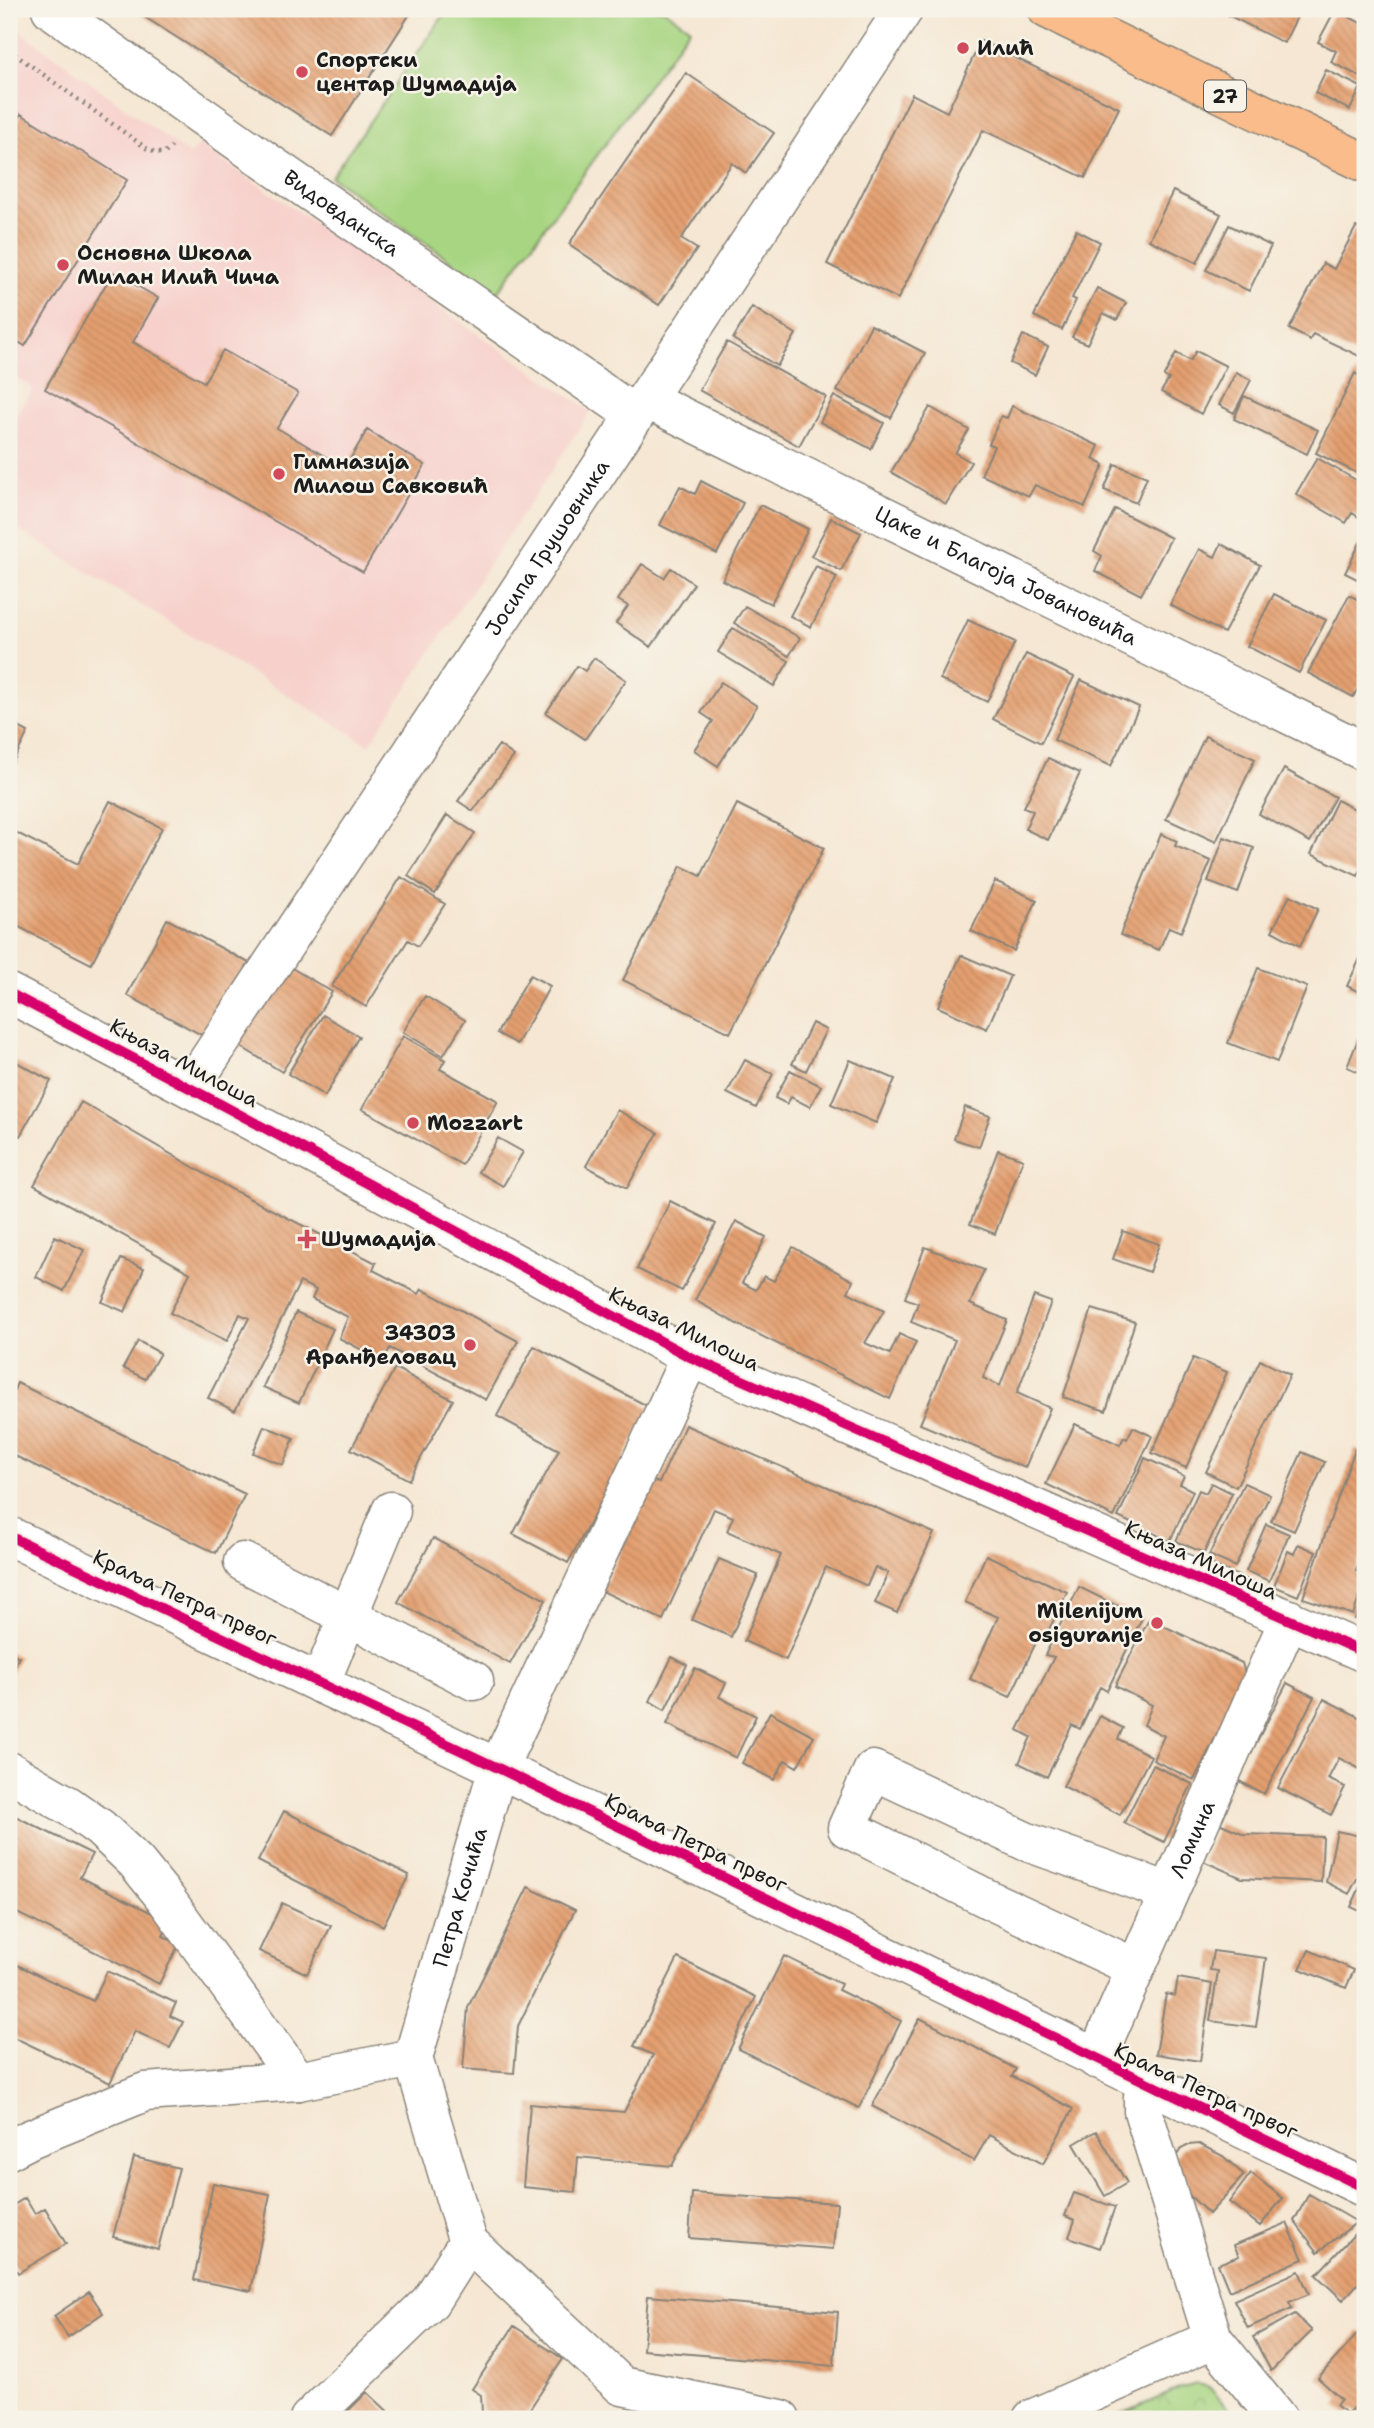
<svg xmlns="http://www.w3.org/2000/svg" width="1374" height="2428" viewBox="0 0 1374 2428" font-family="'Shantell Sans',sans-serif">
  <defs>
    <pattern id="park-crowns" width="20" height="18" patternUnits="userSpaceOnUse" patternTransform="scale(1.75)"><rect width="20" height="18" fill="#a8d582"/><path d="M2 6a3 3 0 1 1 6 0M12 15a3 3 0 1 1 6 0" fill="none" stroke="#90b670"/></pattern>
    <pattern id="building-back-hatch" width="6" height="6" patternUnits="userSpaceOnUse" patternTransform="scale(1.75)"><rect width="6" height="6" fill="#e39f6f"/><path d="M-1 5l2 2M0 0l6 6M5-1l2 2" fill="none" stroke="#c28860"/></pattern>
  </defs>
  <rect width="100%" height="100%" fill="#f7f3e8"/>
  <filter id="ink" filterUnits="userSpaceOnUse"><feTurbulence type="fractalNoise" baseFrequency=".0143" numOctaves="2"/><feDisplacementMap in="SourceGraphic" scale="14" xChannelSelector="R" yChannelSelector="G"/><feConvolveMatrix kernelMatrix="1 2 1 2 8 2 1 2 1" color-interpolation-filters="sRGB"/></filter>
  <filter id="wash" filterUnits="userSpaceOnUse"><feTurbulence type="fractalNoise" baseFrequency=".00686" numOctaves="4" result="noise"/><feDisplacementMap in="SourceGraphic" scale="28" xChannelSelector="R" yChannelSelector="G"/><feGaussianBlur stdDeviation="1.57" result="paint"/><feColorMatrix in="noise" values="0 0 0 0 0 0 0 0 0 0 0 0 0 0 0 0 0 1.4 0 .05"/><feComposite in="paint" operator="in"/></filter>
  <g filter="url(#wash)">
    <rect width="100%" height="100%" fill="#f5e7d3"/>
    <path fill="#f7d0cc" d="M9,23L190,155L199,144L591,411L369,745L9,524V425L34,388L9,374Z"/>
    <path fill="#a8d582" stroke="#62784f" stroke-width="2" d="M448,9H663L690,28L497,293L331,177Z"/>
    <path fill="url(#park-crowns)" stroke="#62784f" stroke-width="2" d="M1198,2384L1209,2387L1237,2419H1111L1181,2388Z"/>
    <g id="blocks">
      <path fill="url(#building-back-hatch)" d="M132,9H413L332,136Z
        M1231,9H1301L1284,43L1228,15Z
        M1335,10L1365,25V79L1331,62L1336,51L1318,42Z
        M981,41L1119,108L1085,178L983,130L898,299L827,264L912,94L947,112Z
        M1326,70L1361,87L1350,110L1315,93Z
        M686,73L774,133L746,173L732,163L681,239L697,249L659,305L569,244Z
        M21,114L127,180L25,346L9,336V134Z
        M1173,191L1221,214L1197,263L1149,240Z
        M1229,225L1271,246L1249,291L1206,270Z
        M1356,227L1365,231V344L1359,356L1313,334L1310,340L1289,329L1323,263L1334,269Z
        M1076,230L1100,242L1072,298L1076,300L1062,330L1034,316Z
        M113,272L158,298L133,342L204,382L223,350L298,393L277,428L345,468L367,430L425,465L363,572L45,389Z
        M1097,288L1126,303L1117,320L1103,313L1087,344L1072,337Z
        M752,307L796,334L777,366L733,339Z
        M871,325L925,353L891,418L837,391Z
        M1023,335L1048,347L1035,375L1010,363Z
        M727,342L826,397L799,446L699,390Z
        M1196,351L1226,366L1201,414L1161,392L1169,379L1164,376L1176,353L1190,361Z
        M1236,372L1251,380L1234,413L1219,405Z
        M1355,373L1365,379V477L1316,453Z
        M834,396L884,423L871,449L820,422Z
        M1244,396L1318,430L1307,454L1234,419Z
        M1012,406L1099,446L1093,459L1104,465L1085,507L1035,485L1029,496L981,475L994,446L989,444L1001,416L1007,418Z
        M930,407L969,430L955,453L971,462L946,504L891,472Z
        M1317,458L1365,485V521L1352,513L1346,523L1296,494Z
        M1115,464L1147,477L1136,503L1104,490Z
        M701,481L743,503L717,554L660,525L680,486L695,494Z
        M760,505L808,529L771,604L722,580Z
        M1115,509L1171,538L1141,595L1095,571L1102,556L1094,551Z
        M831,518L861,533L841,571L811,556Z
        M1360,543L1365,546V583L1345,573Z
        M1221,544L1260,565L1224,633L1170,605L1199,549L1215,557Z
        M642,564L664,578L671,568L694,584L651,647L616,623L628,606L618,600Z
        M816,566L837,577L811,627L790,616Z
        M1274,594L1326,620L1299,673L1247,646Z
        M1349,595L1365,603V677L1353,697L1308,673Z
        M745,606L800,638L789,656L734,623Z
        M968,620L1015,642L987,702L940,679Z
        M733,628L789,661L774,686L718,652Z
        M1026,654L1074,677L1041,743L993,719Z
        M594,658L626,680L585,739L546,713L577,666L585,671Z
        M1081,680L1139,707L1111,766L1054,740Z
        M721,682L757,706L718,766L694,750L713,721L701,713Z
        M9,722L28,732L9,770Z
        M1205,736L1255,759L1216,842L1166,819Z
        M499,745L514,756L473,811L458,801Z
        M1048,758L1080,773L1048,840L1025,829L1033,811L1024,807Z
        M1284,769L1335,797L1310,842L1259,814Z
        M1337,800L1365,814V862L1358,876L1311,854Z
        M110,801L162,828L91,964L9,922V829L78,864Z
        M737,804L824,848L730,1033L623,980L681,866L701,876Z
        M447,815L475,833L435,894L408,876Z
        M1161,834L1177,841L1175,846L1211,861L1181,932L1169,927L1159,950L1120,935Z
        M1224,837L1254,848L1238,893L1208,882Z
        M401,877L445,904L418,946L408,940L366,1007L332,986Z
        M995,881L1037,900L1014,951L971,931Z
        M1290,895L1318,909L1300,946L1272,931Z
        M167,919L249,963L209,1039L127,995Z
        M1365,948V995L1347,986Z
        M961,955L1010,976L987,1029L938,1007Z
        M285,964L332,992L282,1072L235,1043Z
        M1258,968L1307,987L1277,1062L1228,1043Z
        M530,975L550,986L517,1044L497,1033Z
        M425,996L465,1020L443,1056L403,1032Z
        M323,1015L359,1036L325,1096L288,1074Z
        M1365,1022V1075L1347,1067Z
        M812,1023L826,1030L806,1071L792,1064Z
        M403,1036L445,1060L440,1069L498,1101L462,1165L362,1109Z
        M9,1058L51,1081L20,1136L9,1130Z
        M745,1060L773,1074L756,1108L727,1093Z
        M850,1060L895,1079L876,1123L831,1104Z
        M790,1070L821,1086L810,1107L791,1097L787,1104L775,1098Z
        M81,1102L233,1190L376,1263L373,1270L419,1294L422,1289L518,1341L486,1400L390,1348L383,1361L339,1338L348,1317L312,1299L316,1290L300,1282L235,1411L208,1398L249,1318L240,1314L227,1341L170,1313L190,1273L34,1185Z
        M965,1107L990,1116L979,1147L954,1139Z
        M617,1110L658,1133L627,1188L586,1166Z
        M498,1138L523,1152L503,1186L478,1172Z
        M998,1150L1023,1159L995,1234L970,1224Z
        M670,1201L716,1224L682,1291L637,1269Z
        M736,1221L766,1237L742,1283L756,1290L764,1276L774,1281L793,1247L853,1281L848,1292L884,1311L865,1343L890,1354L899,1334L916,1342L890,1399L737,1324L695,1300Z
        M1123,1231L1159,1244L1149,1272L1113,1259Z
        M55,1236L84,1250L64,1291L36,1277Z
        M925,1247L984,1270L970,1304L1007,1320L983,1378L1000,1386L1034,1296L1051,1302L1017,1393L1050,1408L1025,1468L920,1424L955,1340L911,1322L918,1303L905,1298Z
        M121,1259L144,1268L125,1312L102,1302Z
        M1092,1309L1135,1322L1106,1411L1063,1397Z
        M296,1312L333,1329L299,1403L263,1387Z
        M138,1341L160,1353L145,1379L123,1368Z
        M534,1346L651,1408L568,1563L513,1534L559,1450L497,1416Z
        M1193,1358L1227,1372L1186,1468L1152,1453Z
        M1260,1360L1290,1375L1236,1487L1206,1472Z
        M395,1368L453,1400L409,1480L351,1449Z
        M17,1383L245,1494L216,1553L9,1453V1401Z
        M1075,1424L1120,1445L1124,1437L1127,1439L1133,1427L1152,1436L1114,1517L1046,1484Z
        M685,1425L934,1533L897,1613L875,1603L888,1573L875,1567L867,1586L826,1567L786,1660L744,1641L781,1555L727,1531L733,1517L714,1509L663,1620L602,1591L653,1481L659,1483Z
        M264,1426L294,1438L283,1465L253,1453Z
        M1355,1449L1365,1452V1545L1356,1571L1365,1574V1581L1353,1615L1303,1598Z
        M1302,1452L1325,1462L1294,1531L1271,1521Z
        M1145,1458L1184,1476L1180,1484L1193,1491L1170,1541L1118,1517Z
        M1211,1483L1232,1493L1204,1553L1176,1541L1199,1490L1206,1493Z
        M1244,1483L1270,1495L1235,1567L1209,1555Z
        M1266,1524L1289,1534L1269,1581L1246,1571Z
        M433,1538L546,1600L510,1664L398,1602Z
        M1298,1544L1316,1552L1298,1596L1274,1586L1288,1551L1294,1554Z
        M986,1555L1067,1592L1046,1636L1040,1634L1010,1697L970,1679L998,1617L965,1602Z
        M719,1559L758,1575L731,1637L692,1620Z
        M1079,1587L1142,1618L1107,1691L1100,1687L1080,1729L1072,1725L1047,1777L1019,1763L1031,1737L1018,1730L1054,1657L1045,1655Z
        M1365,1596V1623L1355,1619Z
        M1149,1619L1242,1663L1246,1677L1194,1780L1153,1760L1164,1736L1144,1725L1152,1705L1115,1686Z
        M9,1652L19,1657L9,1678Z
        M672,1657L687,1665L665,1710L650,1701Z
        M695,1668L726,1683L719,1697L756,1716L736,1758L667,1724Z
        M1287,1683L1314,1697L1264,1794L1237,1780Z
        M1324,1699L1365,1720V1763L1362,1770L1339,1758L1328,1779L1345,1787L1331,1815L1278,1788Z
        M770,1712L814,1736L797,1767L785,1760L774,1780L742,1763Z
        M1100,1716L1123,1728L1118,1739L1151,1756L1120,1815L1063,1786Z
        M1153,1765L1192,1784L1164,1842L1124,1823Z
        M284,1811L409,1875L383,1926L258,1861Z
        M9,1813L92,1854L80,1877L170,1922L163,1936L179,1944L159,1984L9,1909Z
        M1219,1823L1244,1834L1323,1837L1321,1882L1242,1878L1203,1861Z
        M1337,1831L1365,1837V1864L1349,1894L1326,1882Z
        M1365,1876V1905L1362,1912L1351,1907Z
        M528,1887L575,1910L518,2026L514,2073L463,2069L468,2007Z
        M282,1903L331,1926L307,1974L259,1951Z
        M1309,1950L1354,1970L1346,1988L1300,1969Z
        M1213,1951L1266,1958L1256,2027L1210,2021L1218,1971L1210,1970Z
        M784,1956L841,1984L838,1990L901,2021L859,2108L738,2049Z
        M678,1958L756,1997L672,2166L578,2157L575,2192L523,2187L530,2104L624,2112L653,2055L634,2046Z
        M9,1961L93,2001L107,1971L176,2003L170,2016L183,2022L170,2048L135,2031L110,2083L9,2035Z
        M1178,1978L1212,1984L1200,2061L1156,2054L1166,1994L1175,1996Z
        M920,2018L1016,2069L1012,2076L1073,2109L1043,2164L989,2135L974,2161L872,2106Z
        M1096,2131L1127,2183L1105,2196L1074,2144Z
        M1199,2144L1223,2156L1244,2175L1209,2214L1189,2195L1175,2158L1181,2149L1189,2145Z
        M134,2157L179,2168L158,2249L113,2237Z
        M1251,2173L1283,2198L1260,2226L1229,2202Z
        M213,2183L270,2194L251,2291L194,2280Z
        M692,2193L837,2203L833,2249L689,2238Z
        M1074,2193L1115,2207L1100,2248L1069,2237L1075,2220L1065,2216Z
        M1309,2194L1357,2222L1318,2252L1294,2221Z
        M25,2198L35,2214L45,2208L66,2244L18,2273L9,2258V2208Z
        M1287,2223L1303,2259L1229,2291L1218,2264L1239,2256L1234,2245Z
        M1365,2223V2276L1343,2300L1316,2275Z
        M1299,2271L1309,2294L1289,2302L1292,2308L1248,2328L1234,2300Z
        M89,2292L103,2313L68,2337L54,2316Z
        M648,2296L838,2312L834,2366L643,2350Z
        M1295,2314L1312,2331L1271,2371L1253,2337Z
        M514,2326L563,2359L523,2419L513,2416L506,2419H491L482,2412L481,2395L472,2389Z
        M1360,2331L1365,2335V2419L1353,2408L1347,2414L1336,2405L1341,2399L1318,2378Z
        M367,2392L396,2419H340Z"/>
    </g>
  </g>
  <g filter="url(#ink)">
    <use href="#blocks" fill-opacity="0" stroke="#888278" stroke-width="2"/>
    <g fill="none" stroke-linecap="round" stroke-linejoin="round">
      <defs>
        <g id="minor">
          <path id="s1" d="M51,9L267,162L635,415"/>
          <path id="s2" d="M646,399L1365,752"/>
          <path d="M9,993L220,1104L690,1357L1365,1653"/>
          <path id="s3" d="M190,1088L904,9"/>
          <path d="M9,1536L498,1768L1365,2188"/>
          <path d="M243,1562L474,1681"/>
          <path d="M320,1684L391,1511"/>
          <path d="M9,1771L69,1806L100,1828L136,1862L166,1899L298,2081"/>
          <path d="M1136,1968L996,1903L847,1828L873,1770L1027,1842L1169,1892"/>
          <path d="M413,2058L468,2242L622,2386L781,2419"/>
          <path id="s4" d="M1096,2059L1289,1619"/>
          <path d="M1146,2083L1143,2097V2111L1213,2339L1278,2419"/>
          <path id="s5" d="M9,2150L30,2139L145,2092L298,2081L413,2058L498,1768L690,1357"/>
          <path d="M309,2419L430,2302L468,2242"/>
          <path d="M1032,2419L1213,2339"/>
        </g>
        <path id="major" d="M1047,9L1365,163"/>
      </defs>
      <use href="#minor" stroke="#888278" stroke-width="41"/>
      <use href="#major" stroke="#888278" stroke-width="41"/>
      <path stroke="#888278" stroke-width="4.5" stroke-dasharray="2 5" stroke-linecap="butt" d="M9,50L146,148L157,153H165L175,143"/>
      <use href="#minor" stroke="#fff" stroke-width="38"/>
      <use href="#major" stroke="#f9bc8a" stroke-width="38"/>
      <defs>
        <path id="cycleway" d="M9,993L220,1104L690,1357L1365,1653
          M9,1536L498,1768L1365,2188"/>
      </defs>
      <use href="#cycleway" stroke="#f7f3e8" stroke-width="15"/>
      <use href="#cycleway" stroke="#d6006c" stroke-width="10"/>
    </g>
  </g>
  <g fill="#d1495b" stroke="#f7f3e8" stroke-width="2.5">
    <circle cx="963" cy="48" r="7"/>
    <circle cx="302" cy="72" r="7"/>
    <circle cx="63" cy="265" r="7"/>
    <circle cx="279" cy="474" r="7"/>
    <circle cx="413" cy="1123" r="7"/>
    <path d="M303.5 1228.5h7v7h7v7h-7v7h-7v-7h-7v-7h7z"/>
    <circle cx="470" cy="1345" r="7"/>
    <circle cx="1157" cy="1623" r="7"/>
  </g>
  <g text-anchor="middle" stroke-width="5" stroke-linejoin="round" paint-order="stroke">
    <rect fill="#f7f3e8" stroke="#5e5c59" stroke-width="2" x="1204" y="80.5" width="42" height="31" rx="5"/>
    <g font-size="19" font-weight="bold" fill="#1c1c1c">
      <text x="1225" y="103">27</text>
    </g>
    <g font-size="21" font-weight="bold" fill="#1c1c1c" stroke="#f7f3e8" text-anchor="start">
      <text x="977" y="55">Илић</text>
      <text x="316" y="67">Спортски<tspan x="316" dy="24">центар Шумадија</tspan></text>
      <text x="77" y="260">Основна Школа<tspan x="77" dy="24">Милан Илић Чича</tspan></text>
      <text x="293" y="469">Гимназија<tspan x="293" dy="24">Милош Савковић</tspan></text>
      <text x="427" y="1130">Mozzart</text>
      <text x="321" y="1246">Шумадија</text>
      <text x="456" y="1340" text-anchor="end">34303<tspan x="456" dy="24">Аранђеловац</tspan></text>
      <text x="1143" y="1618" text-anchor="end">Milenijum<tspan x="1143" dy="24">osiguranje</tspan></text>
    </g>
    <g font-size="21" fill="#1c1c1c" stroke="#f7f3e8">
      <text dy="7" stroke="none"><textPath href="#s1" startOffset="355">Видовданска</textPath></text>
      <text dy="7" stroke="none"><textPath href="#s3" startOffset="648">Јосипа Грушовника</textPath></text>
      <text dy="7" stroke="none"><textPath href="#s2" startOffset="401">Цаке и Благоја Јовановића</textPath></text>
      <text transform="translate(184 1063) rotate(28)" y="7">Књаза Милоша</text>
      <text transform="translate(684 1329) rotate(26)" y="7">Књаза Милоша</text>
      <text transform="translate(1201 1560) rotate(24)" y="7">Књаза Милоша</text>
      <text transform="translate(185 1598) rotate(25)" y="7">Краља Петра првог</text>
      <text dy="7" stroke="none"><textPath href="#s4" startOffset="240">Ломина</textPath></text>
      <text transform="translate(696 1843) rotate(26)" y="7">Краља Петра првог</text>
      <text dy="7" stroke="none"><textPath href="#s5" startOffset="586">Петра Кочића</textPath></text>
      <text transform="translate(1206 2091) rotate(25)" y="7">Краља Петра првог</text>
    </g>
  </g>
  <rect width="1374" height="2428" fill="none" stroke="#f7f3e8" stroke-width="35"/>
</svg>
